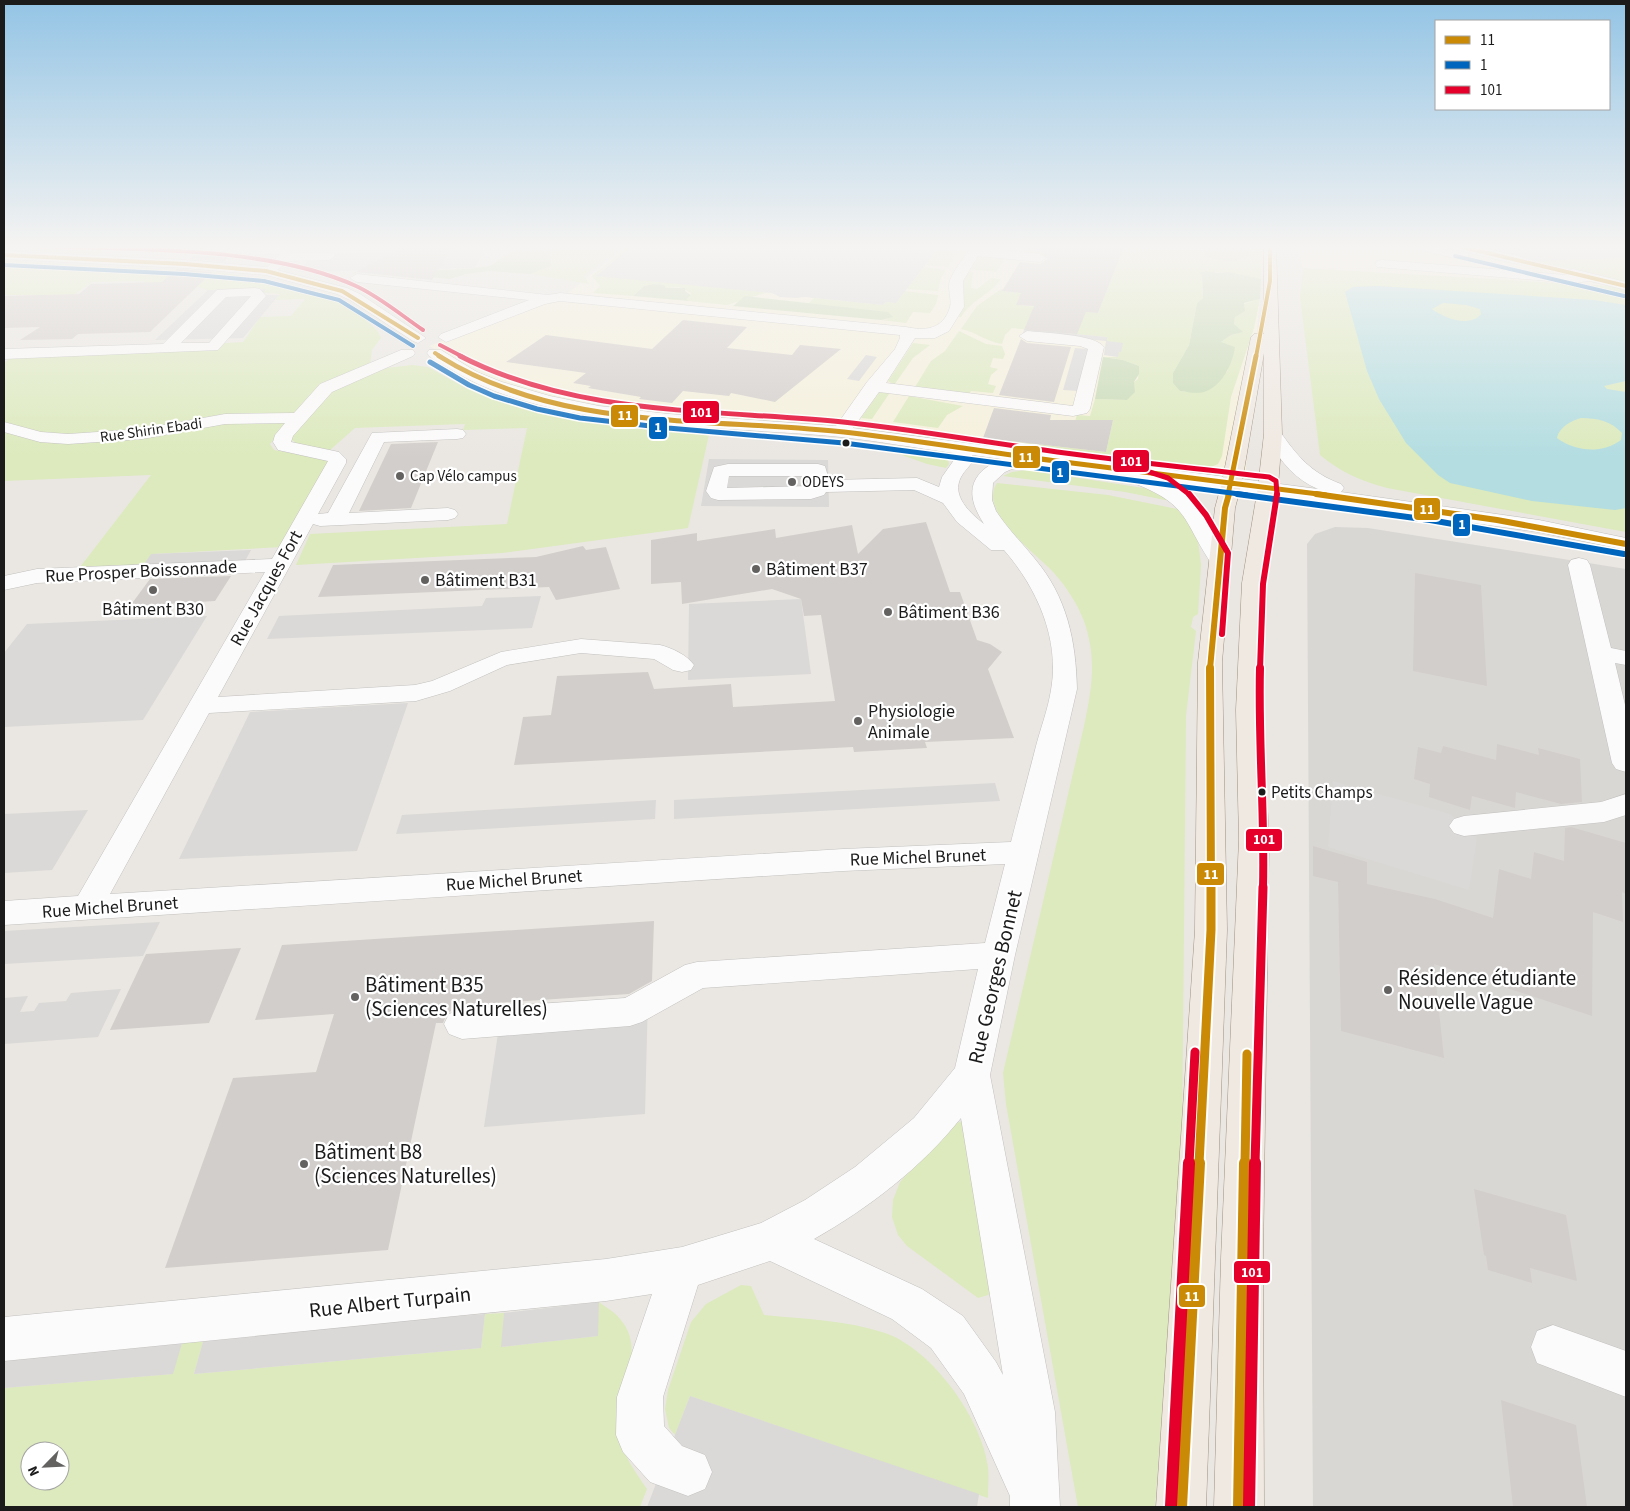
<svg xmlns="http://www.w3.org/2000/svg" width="1630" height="1511" viewBox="0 0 1630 1511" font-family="'Source Sans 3',sans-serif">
  <rect width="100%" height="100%" fill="#eae7e2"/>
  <path fill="#d9d7d4" d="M1335,527L1368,528L1626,569V1507H1313L1307,544L1315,534Z"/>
  <path fill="#f6f1dc" d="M626,246H1264L1245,480L656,413L570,401L528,392L494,380L429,346L568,293Z
    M1297,246H1626V287L1303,268Z"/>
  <path fill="#dceabd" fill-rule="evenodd" d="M36,246H112L96,255L33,251Z
    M556,246H622L584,276L589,284L530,274L551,266L550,256Z
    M630,246H632L596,275L768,292L727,305L689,301L687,299L691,295V293L679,287L666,288L654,284L644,286L633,296L593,293L600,286L592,276Z
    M1013,246H1069L1140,253L1142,248L1131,246H1206L1203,250L1208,258L1232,262L1249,257L1250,246H1262L1261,279L1229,272L1200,273L1202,275L1203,298L1197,303L1189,345L1173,373L1180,391C1206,394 1211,390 1228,370V344H1222L1221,342L1231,335L1242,332L1234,325L1235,317L1244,304L1260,299L1254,328L1231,397L1222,456L1218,464L1201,471L1182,472L1121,465L1114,457L1045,450L1042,453L945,440L947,437L989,442L991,439L1106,452L1113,420L1075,421L1077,415L1090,416L1095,399L1127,400L1134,382L1138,379L1139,366L1123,360L1103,357H1118L1106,341L1107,337L1012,328L1005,335L1002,344C987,342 976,332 961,329L977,306L1001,289H1004L1003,291L1022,293L1017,305L1098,313L1115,268L1046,261L1049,257L1024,255V250Z
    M951,248L949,250L959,251L948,267L925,265L939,249Z
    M976,255L1006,257L996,272L966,269Z
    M1626,258V282L1534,261Z
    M4,261L225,273L289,284L323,294L326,298C340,299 378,325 381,338L372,350L370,365L319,387L270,444L274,450L321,458L329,462L282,547L152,554L142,567L77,571L151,475L4,481V363L13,356L243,342L260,317L291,316L305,299L275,300L280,294L263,293L266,289L207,290L198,287L157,288L100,317L145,281L92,282L46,315L9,316L39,295H4Z
    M924,267L946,270L941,278L938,291L907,289Z
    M1303,268L1626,287V532L1387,488C1361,481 1340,472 1320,455L1300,297Z
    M970,271L973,272L971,288L977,289L991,278L1001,279C990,295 971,300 961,317H959L962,307L960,283Z
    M905,291L938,295L936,304L930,313L913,312L906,323L881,320L889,319L808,304L814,298L883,305L886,302L896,303Z
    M959,331L986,344L1002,346L1005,354L1003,359L993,358L990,367L998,369L991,375L988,384L996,386L993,393L971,391L968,396L915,387L931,361L945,351Z
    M913,343L930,345L913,358L894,385L888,381Z
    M412,365L428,367L464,387L520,407L618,425L709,435L688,528L502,553L296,565L310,534L507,524L527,428L463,430L465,424L355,428L329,451L297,444L292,440V436L328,392L378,369Z
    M880,391H891L872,419L861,418Z
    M909,396L963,406L947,415L938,428L893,422Z
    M884,444L919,449V451L932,454L936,449C943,451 948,456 949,464L946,468L927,464L888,450L883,447Z
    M1026,470L1157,490L1175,502L1125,492L1003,476L1012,472Z
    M997,483L1108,495L1182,510L1198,540L1201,565L1198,614L1193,617L1191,627L1196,631L1186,716L1182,1142L1155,1507H1078L1006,1104L1003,1073L1084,726C1092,689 1097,658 1084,621C1078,605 1066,586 1054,573C1037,554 977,512 997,483Z
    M962,1121L995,1288L988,1295L978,1298L907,1246L898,1235L892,1217L893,1200L900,1182L954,1124Z
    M741,1285L751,1286L764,1315C805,1319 846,1320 885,1333C932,1349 982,1419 988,1467C989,1477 988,1488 988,1498L690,1396L675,1435L669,1428L665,1409L668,1390L691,1322L706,1304Z
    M599,1302C605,1307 615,1312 620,1319C646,1348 621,1390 618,1423C616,1446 635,1471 647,1489L640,1507H4V1388L172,1374L183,1340L204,1338L194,1374L481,1348L485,1314L504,1313L502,1347L597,1336ZM30,1451H60V1481H30Z"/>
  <path fill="#c8dbb5" d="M522,246H556L550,256L551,266L530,274L489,271L466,274L450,279L379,272L467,269L490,266Z
    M1206,246H1250L1249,257L1232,262L1208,258L1202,251Z
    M1205,271L1217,273L1229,272L1261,279L1260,299L1244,303L1245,311L1235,317L1234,324L1243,332L1231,335L1221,342L1235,347C1233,363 1222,387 1204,392C1196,394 1188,392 1180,391L1173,383V373L1189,345L1197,303L1203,298L1202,275L1199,273Z
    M654,284L664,285L666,288H685V291L691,295L687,299L689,301L633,296L644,286Z
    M745,296L888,312L893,317L881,320L733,306Z
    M1103,357L1123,360L1139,366V374L1134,382L1135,392L1127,400L1095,399Z"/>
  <path fill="#dad9d7" d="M464,246H506L504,250H484L475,268L298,272L314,254L461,251Z
    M632,246H897L936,251L896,303L886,302L883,305L805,297L796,298L780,297L772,293L596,276Z
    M1474,246H1626V258L1534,261Z
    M266,289L263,293L266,295H279L243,338L155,340L208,290Z
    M1024,329L1107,337V341L1123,343L1121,352H1119L1118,357L1104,355L1106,341L1023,333Z
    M1075,348L1088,349L1078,391L1063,390Z
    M866,355L877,357L859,381L847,379Z
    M709,459L828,460L829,507L701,506Z
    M251,550L244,563L142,567L151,554Z
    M541,596L532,628L267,639L279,616L482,606L486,598Z
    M801,599L811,674L688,680L689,604Z
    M207,616L143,720L4,727V653L27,624Z
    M408,703L357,851L179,859L250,712Z
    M1333,781L1450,814L1477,837L1469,890L1328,847Z
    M995,783L1000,801L674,819V800Z
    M656,800L655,819L396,834L402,815Z
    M88,810L52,870L4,873V814Z
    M160,922L143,956L4,964V931Z
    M121,989L98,1037L4,1044V998L28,996L20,1012L34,1011L39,1003L66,1001L71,993Z
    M648,996L645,1114L484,1127L502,1007Z
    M599,1302L598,1336L501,1347L504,1313Z
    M485,1314L481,1348L194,1374L204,1338Z
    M183,1340L173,1374L4,1388V1356Z
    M690,1396L979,1494L977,1507H647Z"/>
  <path fill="#b3dde1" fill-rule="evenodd" d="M1378,286L1594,300L1626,305V381L1604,386L1607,389L1626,392V508L1615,510L1532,501L1450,483L1438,475L1406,443L1379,399L1367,371L1345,292L1353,287ZM1443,303L1466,305L1480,309L1481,314C1470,328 1444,318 1432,309ZM1581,418C1597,418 1611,421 1622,433L1621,440C1602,454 1576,452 1557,438C1559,427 1571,421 1581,418Z"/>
  <path fill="#d2cecb" d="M405,246H452L432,280L357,272L350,275Z
    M1030,246H1124L1098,313L1086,312L1077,334L1024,330L1034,306L1016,305L1021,293L1002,291L1020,262L1040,264L1048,259L1041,252L1027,251Z
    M197,252L203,255H230L224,261L190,259Z
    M177,269L212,272L150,332L78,334L72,339L20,340L40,327L4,328V296L79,294L91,284L162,282Z
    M683,320L747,327L727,348L792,355L800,345L841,349L775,402L731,393L729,396L683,391L672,403L639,399L641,397L588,388L591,386L573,383L586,373L506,362L546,335L652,349Z
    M1021,339L1027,343L1071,347L1054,402L999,395Z
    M994,408L1051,415L1050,420H1113L1106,452L983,438Z
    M438,442L411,508L359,511L391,444Z
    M926,522L950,592H960L977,640L990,644L1002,652L988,669L1014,738L925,742L927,748L854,752L853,747L514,765L523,717L551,715L557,676L648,672L654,689L731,684L733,707L835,701L821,615L804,616L801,599L772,589L682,604L681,582L651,584V540L697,533V541L775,529L776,538L852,525L858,554L883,529Z
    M583,546L586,550L606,547L620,589L556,600L549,587L318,597L333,565L536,557Z
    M1415,573L1481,585L1487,686L1413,671Z
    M231,576L215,601L130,606L150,579Z
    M1497,744L1539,755L1538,748L1580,759L1582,802L1561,804L1516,792L1515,808L1472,796L1470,810L1429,797L1430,784L1414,779L1418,747L1441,753L1443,746L1496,760Z
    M1571,827L1626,843V894L1622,892L1623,922L1593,912L1592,1016L1434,964L1444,1058L1341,1031L1338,882L1313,876V846L1367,862V884L1435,899L1493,918L1499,869L1531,879L1534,852L1564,861L1565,828Z
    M654,921L652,981L629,994L452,1006L451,1011L447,1013L443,1023H436L388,1250L165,1268L233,1078L316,1072L334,1014L255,1020L282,945Z
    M241,948L209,1023L110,1030L146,954Z
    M1474,1189L1566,1215L1577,1281L1530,1268L1532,1283L1488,1270L1486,1256L1484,1255Z
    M1501,1400L1576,1425L1587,1507H1513Z"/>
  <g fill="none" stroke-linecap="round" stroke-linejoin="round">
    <defs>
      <path id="minor" d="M207,246H286L292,253H334L335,256L329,260L287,261L277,270L347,288L360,294L426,338L418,343L413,341L350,300L337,294L266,275L185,268L4,259V251L185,260L267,267L280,254L203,253L201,250Z
        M972,246L1040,254L1046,258L1040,262L978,256L963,281L964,307L949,331L935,338H915L886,383L1073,406L1088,349L1080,346L1027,341L1019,336L1027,331C1043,333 1095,334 1104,347L1090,409L1087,413L1073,416L879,392L853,428L1318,489C1292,478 1278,457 1264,434L1267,430H1279C1297,456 1311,473 1341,484L1344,488L1341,492L1539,520L1626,538V550L1539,532L1160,480C1196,494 1212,526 1230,558L1227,563L1219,565L1211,563C1183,521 1189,505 1136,484L1133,480L1135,477L1026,463L1005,472L993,483L992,500L996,511C1007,528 1022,543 1035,559C1067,597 1076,641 1077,689L1015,955L990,1075L1055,1412L1060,1507H1010V1496L964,1394L931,1348L892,1319L770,1261L698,1285L663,1397L664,1426L682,1446L705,1455L712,1472L705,1489L688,1496L650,1482L623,1452L616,1435L617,1397L652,1294L606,1301L4,1361V1317L606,1259L682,1247L761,1223L805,1200L855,1167L914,1118L955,1068L978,969L703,988L642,1022L630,1026L462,1039L449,1034L444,1024L449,1014L462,1009L625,998L685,965L697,962L985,943L1005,864L843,871L4,925V901L78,896L265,572L37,583L4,590V576L37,569L272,559L328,461L278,450L273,442L275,435L285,423L225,424L142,439L68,444L40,442L4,432V422L41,432L68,434L142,429L225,414L294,413L320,384L401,350H413L415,353L413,356L332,392L293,436L291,442L339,452L346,459V463L318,514L328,513L372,433L457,429L463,430L466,434L463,438L457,439L384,442L349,513L448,508L455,510L458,514L455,518L448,520L320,526L313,524L218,697L415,685L432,681L501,652L581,639L660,645C672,648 687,655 694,665L691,670L682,672L673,670L654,659L581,653L507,665L450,691L416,701L209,713L110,894L843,849L1011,842C1019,810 1028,778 1036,746C1041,727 1048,709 1051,690C1060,639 1037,588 1004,550H991L957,522L943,503L914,490L826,492L824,495L811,499L718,500L711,498L706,491L714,467L728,464H818L825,466L829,480L917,478L939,487L942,477L954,460L953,453C916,448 878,441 841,437C725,425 552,432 452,370C444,365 432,361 427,353L429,350H441L477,372L502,382L550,396L599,406L669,414L836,426L867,382L895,349L900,338V335L560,301L545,304L446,342L438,337L441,334L529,300L357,282L350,278L357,274L548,295L560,293L906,327C925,331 943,330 950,307C952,299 947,288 950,280C955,268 965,256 972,246ZM972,455L1001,459C968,474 965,495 984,524C970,513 951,496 961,477C964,471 970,466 973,461ZM729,476H809L810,486L727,488ZM961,1118L1003,1375L996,1362L963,1316L922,1289L814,1239C869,1208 922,1167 961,1118Z
        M1415,246H1438L1468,253L1469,256L1463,260L1417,249Z
        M1451,246H1474L1522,257L1523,260L1517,264L1453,249Z
        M1382,260L1567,275L1568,270L1573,269L1626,282V290L1590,281L1573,283L1377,267L1375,264L1377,261Z
        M255,288L260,289L266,296L218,350L4,359V349L163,344L217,290ZM251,296L209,343H181L226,297Z
        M1579,558L1587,560L1590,565L1611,648L1626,651V665L1615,663L1626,709V772L1616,769L1612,763L1568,565L1571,560Z
        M1626,794V815L1604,822L1464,836L1454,833L1449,826L1454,819L1464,816L1601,802Z
        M1553,1325L1626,1351V1397L1537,1363L1531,1347L1537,1331Z"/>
      <path id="major" d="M1264,246H1276L1282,434L1278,487L1264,583L1262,710L1269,839L1263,1259L1264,1507H1214L1221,1259L1239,839L1236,710L1242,583L1258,487L1264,434V353L1242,482L1235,508L1222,662L1227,930L1206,1507H1156L1195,930L1198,662L1215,508L1222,482L1251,337L1254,334H1264Z"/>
    </defs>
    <use href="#minor" stroke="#c2c1bf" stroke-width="1"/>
    <use href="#major" stroke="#a09180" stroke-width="1"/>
    <use href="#minor" fill="#fcfbfb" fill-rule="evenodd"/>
    <use href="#major" fill="#f0e9e2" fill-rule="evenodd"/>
    <defs>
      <path id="bus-1-far5" d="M1458,246L1626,286
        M4,255L185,264L266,271L342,291L418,338
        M435,353L441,357
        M1256,357L1270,281V246"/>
      <path id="bus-1-far4" d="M439,356C560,432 708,417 844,432C915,440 985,452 1056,461C1146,473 1236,483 1326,495
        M1228,495L1256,356"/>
      <path id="bus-1-far3" d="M1316,494L1497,520L1626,544
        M1210,669L1225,508L1229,494"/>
      <path id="bus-1-far2" d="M1210,668L1211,888"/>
      <path id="bus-1-far1" d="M1199,1164L1211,930V887
        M1245,1164L1247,1054"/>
      <path id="bus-1" d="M1181,1507L1199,1163
        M1239,1507L1245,1163"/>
      <path id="bus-2-far2" d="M1455,256L1624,296
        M4,265L184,274L264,281L339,300L413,346"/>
      <path id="bus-2-far1" d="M430,362L469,385L494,396L537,409L580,418L668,428L844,443L1247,495"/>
      <path id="bus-2" d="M1237,494L1430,520L1624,554"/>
      <path id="bus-3-far5" d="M30,246C128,250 267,245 356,286C380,297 401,315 423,330
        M440,345L463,357"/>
      <path id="bus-3-far4" d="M460,356C579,417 714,409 843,422C910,429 977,441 1044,450C1119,461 1194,468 1269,477L1276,481L1277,495
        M1131,466L1168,478L1190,495"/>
      <path id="bus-3-far3" d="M1189,494L1206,515L1228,553L1222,634
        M1260,669L1263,584L1277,494"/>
      <path id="bus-3-far2" d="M1260,668C1258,742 1265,815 1263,888"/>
      <path id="bus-3-far1" d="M1189,1164L1195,1052
        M1255,1164L1263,887"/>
      <path id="bus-3" d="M1171,1506L1189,1163
        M1249,1507L1255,1163"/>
    </defs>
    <use href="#bus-1-far5" stroke="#fff" stroke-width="5.5"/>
    <use href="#bus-1-far4" stroke="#fff" stroke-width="8"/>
    <use href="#bus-1-far3" stroke="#fff" stroke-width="9"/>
    <use href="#bus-1-far2" stroke="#fff" stroke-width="11"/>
    <use href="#bus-1-far1" stroke="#fff" stroke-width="13"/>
    <use href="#bus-1" stroke="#fff" stroke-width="16"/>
    <use href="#bus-2-far2" stroke="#fff" stroke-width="5.5"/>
    <use href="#bus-2-far1" stroke="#fff" stroke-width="8"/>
    <use href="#bus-2" stroke="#fff" stroke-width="9"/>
    <use href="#bus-3-far5" stroke="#fff" stroke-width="5.5"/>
    <use href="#bus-3-far4" stroke="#fff" stroke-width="8"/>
    <use href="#bus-3-far3" stroke="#fff" stroke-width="9"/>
    <use href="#bus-3-far2" stroke="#fff" stroke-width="11"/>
    <use href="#bus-3-far1" stroke="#fff" stroke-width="13"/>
    <use href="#bus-3" stroke="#fff" stroke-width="16"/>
    <use href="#bus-1-far5" stroke="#cb8a05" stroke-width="4"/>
    <use href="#bus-1-far4" stroke="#cb8a05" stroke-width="5"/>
    <use href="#bus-1-far3" stroke="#cb8a05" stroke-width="6"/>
    <use href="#bus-1-far2" stroke="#cb8a05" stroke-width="8"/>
    <use href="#bus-1-far1" stroke="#cb8a05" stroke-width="9"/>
    <use href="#bus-1" stroke="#cb8a05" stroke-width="12"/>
    <use href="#bus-2-far2" stroke="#0065bd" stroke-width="4"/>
    <use href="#bus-2-far1" stroke="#0065bd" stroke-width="5"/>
    <use href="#bus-2" stroke="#0065bd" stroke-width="6"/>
    <use href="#bus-3-far5" stroke="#e4002b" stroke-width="4"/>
    <use href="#bus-3-far4" stroke="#e4002b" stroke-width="5"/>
    <use href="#bus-3-far3" stroke="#e4002b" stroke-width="6"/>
    <use href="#bus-3-far2" stroke="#e4002b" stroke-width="8"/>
    <use href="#bus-3-far1" stroke="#e4002b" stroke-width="9"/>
    <use href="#bus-3" stroke="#e4002b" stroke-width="12"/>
  </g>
  <linearGradient id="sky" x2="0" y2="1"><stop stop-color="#93c4e5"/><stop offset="0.54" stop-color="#f6f4f2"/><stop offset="1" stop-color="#f6f4f2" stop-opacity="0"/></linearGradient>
  <rect width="1630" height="458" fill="url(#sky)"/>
  <g fill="#1b1b1b" stroke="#fff" stroke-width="2">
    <circle cx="846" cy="443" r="4.5"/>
    <circle cx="1262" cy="792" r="4.5"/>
  </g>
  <g fill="#636261" stroke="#fff" stroke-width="2">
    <circle cx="400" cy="476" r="5"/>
    <circle cx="792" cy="482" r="5"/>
    <circle cx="756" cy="569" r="5"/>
    <circle cx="425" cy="580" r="5"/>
    <circle cx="153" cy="590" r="5"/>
    <circle cx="888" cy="612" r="5"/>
    <circle cx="858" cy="721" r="5"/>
    <circle cx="1388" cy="990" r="5"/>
    <circle cx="355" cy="997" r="5"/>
    <circle cx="304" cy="1164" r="5"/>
  </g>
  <g text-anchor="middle" stroke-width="4.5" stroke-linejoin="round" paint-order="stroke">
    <g font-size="15" fill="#1b1b1b" stroke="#fff">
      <text transform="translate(151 430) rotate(-8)" y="5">Rue Shirin Ebadi</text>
    </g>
    <g font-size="15" fill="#1b1b1b" stroke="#fff" text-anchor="start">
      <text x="410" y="481">Cap Vélo campus</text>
      <text x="802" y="487">ODEYS</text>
    </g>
    <g font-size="17" fill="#1b1b1b" stroke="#fff" text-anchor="start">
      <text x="1271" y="798">Petits Champs</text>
    </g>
    <g font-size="18" fill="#1b1b1b" stroke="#fff" text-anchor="start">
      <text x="766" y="575">Bâtiment B37</text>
      <text x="435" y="586">Bâtiment B31</text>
      <text x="153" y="615" text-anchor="middle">Bâtiment B30</text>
      <text x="898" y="618">Bâtiment B36</text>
      <text x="868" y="717">Physiologie<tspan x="868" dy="21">Animale</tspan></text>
    </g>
    <g font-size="18" fill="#1b1b1b" stroke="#fff">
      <text transform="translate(141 571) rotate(-3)" y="6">Rue Prosper Boissonnade</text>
      <text transform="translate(266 588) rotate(-61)" y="6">Rue Jacques Fort</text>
      <text transform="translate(918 857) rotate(-2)" y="6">Rue Michel Brunet</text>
      <text transform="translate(514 880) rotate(-4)" y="6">Rue Michel Brunet</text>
      <text transform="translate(110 907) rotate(-4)" y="6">Rue Michel Brunet</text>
    </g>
    <g font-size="21" fill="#1b1b1b" stroke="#fff">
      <text transform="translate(995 977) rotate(-77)" y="7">Rue Georges Bonnet</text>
      <text transform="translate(390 1302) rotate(-6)" y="7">Rue Albert Turpain</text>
    </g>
    <g font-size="21" fill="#1b1b1b" stroke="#fff" text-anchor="start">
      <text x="1398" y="985">Résidence étudiante<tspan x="1398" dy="24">Nouvelle Vague</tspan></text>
      <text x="365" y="992">Bâtiment B35<tspan x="365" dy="24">(Sciences Naturelles)</tspan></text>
      <text x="314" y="1159">Bâtiment B8<tspan x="314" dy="24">(Sciences Naturelles)</tspan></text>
    </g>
  </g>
  <g stroke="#fff" stroke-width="2">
    <rect x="682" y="400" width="38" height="24" rx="5" fill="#e4002b"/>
    <rect x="610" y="404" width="29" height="24" rx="5" fill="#cb8a05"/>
    <rect x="648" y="416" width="20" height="24" rx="5" fill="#0065bd"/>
    <rect x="1012" y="445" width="29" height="24" rx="5" fill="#cb8a05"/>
    <rect x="1112" y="449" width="38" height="24" rx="5" fill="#e4002b"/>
    <rect x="1051" y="460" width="19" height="24" rx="5" fill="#0065bd"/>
    <rect x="1413" y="497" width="28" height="24" rx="5" fill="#cb8a05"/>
    <rect x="1452" y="513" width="19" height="24" rx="5" fill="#0065bd"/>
    <rect x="1245" y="828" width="38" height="24" rx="5" fill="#e4002b"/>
    <rect x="1196" y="862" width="29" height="24" rx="5" fill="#cb8a05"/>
    <rect x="1233" y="1260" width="38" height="24" rx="5" fill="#e4002b"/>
    <rect x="1178" y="1284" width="28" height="24" rx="5" fill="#cb8a05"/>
  </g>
  <g font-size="14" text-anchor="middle" font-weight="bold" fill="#fff">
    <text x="701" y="417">101</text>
    <text x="625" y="420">11</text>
    <text x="658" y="432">1</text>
    <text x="1026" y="462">11</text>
    <text x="1131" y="466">101</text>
    <text x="1060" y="477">1</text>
    <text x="1427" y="514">11</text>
    <text x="1462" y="529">1</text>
    <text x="1264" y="844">101</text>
    <text x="1211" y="879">11</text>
    <text x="1252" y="1277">101</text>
    <text x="1192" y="1301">11</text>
  </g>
  <rect width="1630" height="1511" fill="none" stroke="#1b1b1b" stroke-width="10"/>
  <rect x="1435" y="20" width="175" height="90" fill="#ffffff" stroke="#a4a4a4"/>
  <rect x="1445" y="36" width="25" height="8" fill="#cb8a05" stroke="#a4a4a4"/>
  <text x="1480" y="45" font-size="15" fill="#1b1b1b">11</text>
  <rect x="1445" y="61" width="25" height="8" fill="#0065bd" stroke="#a4a4a4"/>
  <text x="1480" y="70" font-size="15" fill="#1b1b1b">1</text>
  <rect x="1445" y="86" width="25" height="8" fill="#e4002b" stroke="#a4a4a4"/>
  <text x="1480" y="95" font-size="15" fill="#1b1b1b">101</text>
  <g transform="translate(45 1466) rotate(246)"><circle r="24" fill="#ffffff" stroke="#a4a4a4"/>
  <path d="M0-4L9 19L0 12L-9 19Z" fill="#636261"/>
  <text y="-8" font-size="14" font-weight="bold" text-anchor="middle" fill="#1b1b1b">N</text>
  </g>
</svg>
